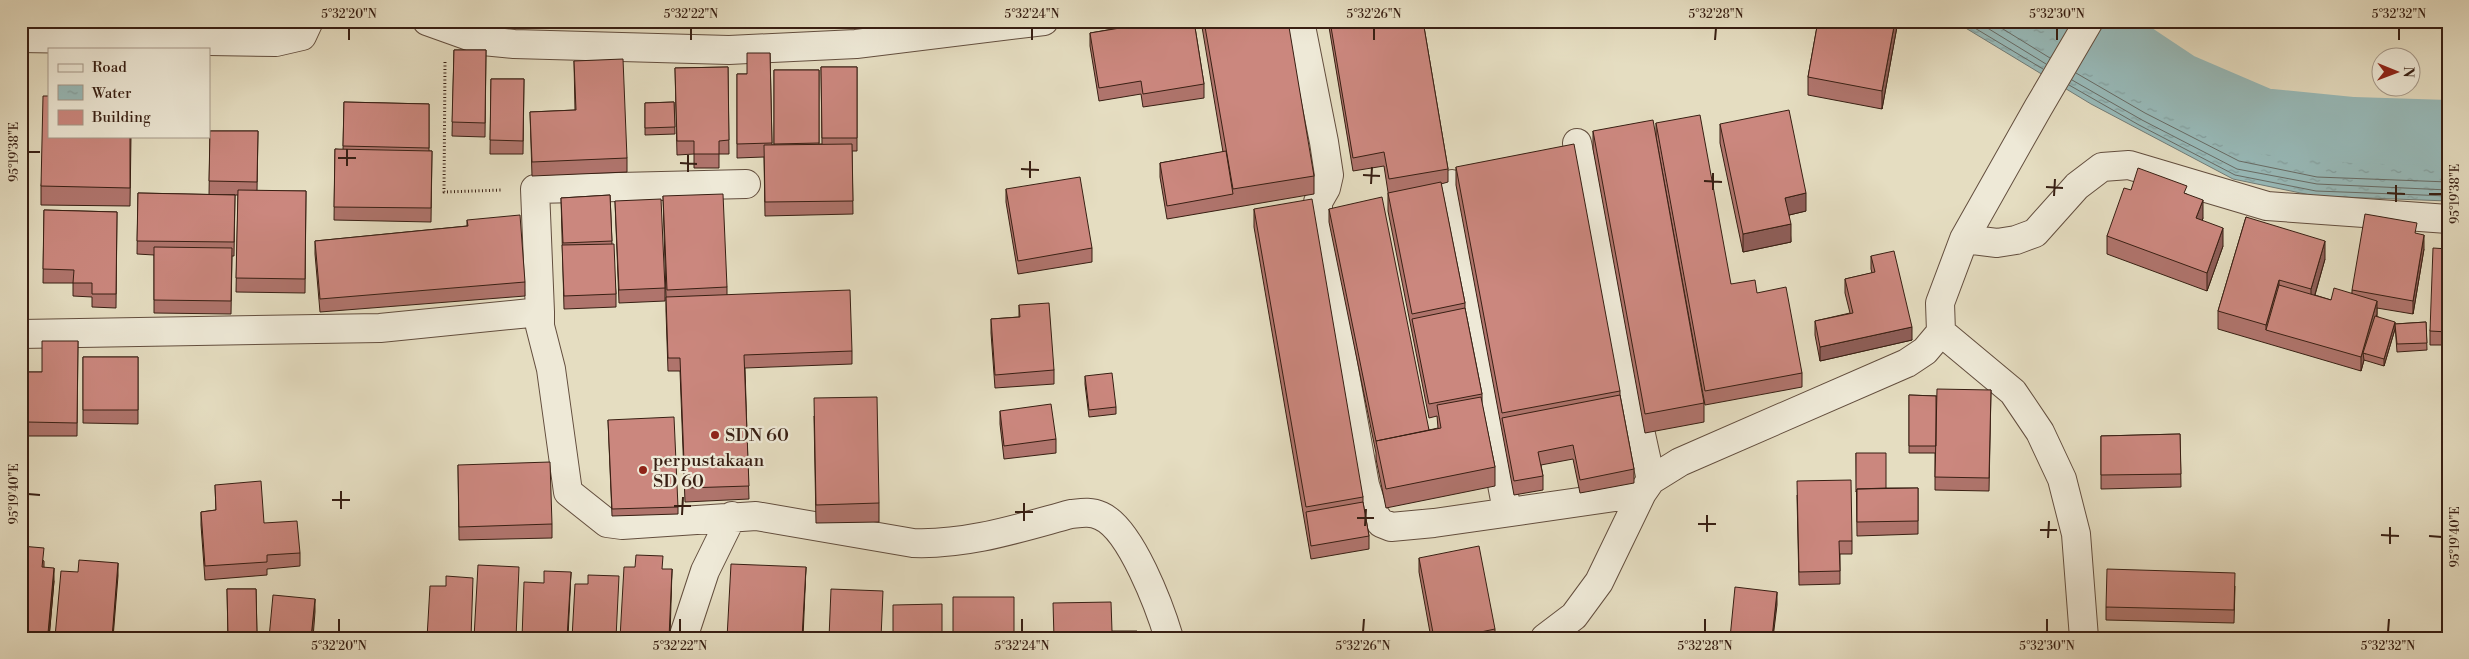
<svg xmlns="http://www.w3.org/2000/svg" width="2469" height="659" viewBox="0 0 2469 659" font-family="'Libre Bodoni',serif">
  <defs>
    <pattern id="water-ripples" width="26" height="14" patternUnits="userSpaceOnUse" patternTransform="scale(1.25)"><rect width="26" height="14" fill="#98bab9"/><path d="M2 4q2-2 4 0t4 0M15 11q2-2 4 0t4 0" fill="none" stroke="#849f9e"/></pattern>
  </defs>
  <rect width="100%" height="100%" fill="#e5ddc1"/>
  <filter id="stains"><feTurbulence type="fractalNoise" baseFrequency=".004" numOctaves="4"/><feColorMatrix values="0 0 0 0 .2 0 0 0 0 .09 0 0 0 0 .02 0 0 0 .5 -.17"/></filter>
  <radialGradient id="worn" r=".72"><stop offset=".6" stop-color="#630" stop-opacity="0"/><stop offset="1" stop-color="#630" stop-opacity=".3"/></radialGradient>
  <path fill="url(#water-ripples)" stroke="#727c77" d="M1954,21H2075L2236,110L2317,122L2448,128V201L2315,196L2233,179L2091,104Z"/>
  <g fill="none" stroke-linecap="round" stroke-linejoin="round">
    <path stroke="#686c66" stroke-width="1" d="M1963,21L2043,69
      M1976,21L2046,64
      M1990,21L2050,58
      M2096,38L2235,115L2316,127L2448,132
      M2093,44L2233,121L2316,133L2448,139
      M2089,50L2231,128L2315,140L2448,146
      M2076,73L2145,113L2239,161L2317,177L2448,182
      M2072,80L2142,120L2237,169L2317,184L2448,190
      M2069,85L2139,125L2235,175L2316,191L2448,196"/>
    <path stroke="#98bab9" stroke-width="66" d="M2082,21L2178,85L2262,121L2353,130L2448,133"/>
    <defs>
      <path id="minor" d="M427,21L483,41L514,44L729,50L856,44L1044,21
        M1300,21L1324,142L1329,175L1326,188L1318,202V224L1365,485L1374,514L1381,523L1391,527L1434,523L1642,493
        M21,38L276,42L302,36L309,21
        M1577,143L1651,480
        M1452,184L1485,394L1507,511
        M1964,239L1997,243L2016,240L2035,233L2077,186L2102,167L2129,165L2267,206L2448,219
        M540,312L535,189L746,184
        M21,334L380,328L540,312V326L551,369L568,492L607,523L622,525L756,516L913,543C968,545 1019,528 1071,514C1081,513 1090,511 1101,516C1131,529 1160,608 1169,638
        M683,638L705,571L732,516
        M1545,638L1574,616L1599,582L1642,493L1651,480L1680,462L1907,363L1925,351L1941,332
        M2084,638L2076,534L2062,479L2040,432L2013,392L1941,332L1940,303L1964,239L2038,108L2089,21"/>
    </defs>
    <use href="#minor" stroke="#634e3e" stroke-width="30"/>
    <path stroke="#381f13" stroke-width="3" stroke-dasharray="1 2.5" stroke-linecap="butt" d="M445,62L444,192L502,190"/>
    <use href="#minor" stroke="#eee9d7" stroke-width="28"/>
  </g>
  <path fill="#af746c" stroke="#381f13" d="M1131,21H1194L1204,84V98L1143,107L1141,94L1099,101L1090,46V33L1131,26Z
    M1201,21H1277L1314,176V194L1167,219L1160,177V163L1223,152Z
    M1328,21H1423L1448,169V182L1441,184L1465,303V308L1482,394V404L1495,467V486L1386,508L1376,459V453L1329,222V209L1429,430L1438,428L1437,416L1429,418L1388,211V192L1384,166L1353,171Z
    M1818,21H1898L1882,109L1808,95V77Z
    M454,50H486L485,137L452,136Z
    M770,53L772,145H774V70H819V144H822L821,67H857V151H852L853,214L765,216L764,157L737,158V74H747Z
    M574,61L627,158V172L532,176L530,112L575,110Z
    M728,67L729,154H719V168H694V154L677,155L675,68Z
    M491,79H524L523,154H490Z
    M344,102L429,104V151H432L431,222L334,220L335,149L343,150Z
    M674,102L675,134L645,135V103Z
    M1656,123L1731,284L1802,373V387L1705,405L1656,137Z
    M1720,124L1806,211L1789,215L1791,242L1743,252L1720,143Z
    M210,131H258L257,191H306L305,293L236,292L238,195H209Z
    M1593,131L1704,403V422L1645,433L1593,149Z
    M49,136H131L130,206L41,205V186Z
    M1456,167L1620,391V395L1634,469V483L1580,493L1573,459L1541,465L1543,476V490L1514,495L1456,185Z
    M1006,189L1092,248V262L1018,274L1006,202Z
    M2131,190L2187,194L2203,218L2202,221L2223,246L2207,291L2107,254V236Z
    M138,193L235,195L234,256H232L231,314L154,313V255L137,254Z
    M610,195L612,244L616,294V307L564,309L561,198Z
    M663,196L727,287V295L852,351V364L745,368L749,499L685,502L680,371H668L666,311V297Z
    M615,201L665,288V301L619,303Z
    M1254,209L1363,497V502L1369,536V549L1311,559L1254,227Z
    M44,210L117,212L116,308L92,307V297L73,296V283H43Z
    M2246,217L2325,259L2315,295L2331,300L2352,293V290L2424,249L2413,314L2377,308V316L2395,329L2384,366L2364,360L2361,371L2218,329V311Z
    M467,220L525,282V296L320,312L315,254V241L467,226Z
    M2448,249V345H2430V331Z
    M1871,256L1912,340L1820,361L1815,335V321L1850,313L1845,293V279L1872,273L1871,269Z
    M1019,305L1054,370V384L995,388L991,333V319L1019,317Z
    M2426,322L2427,350L2397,352L2395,324Z
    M78,341L77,436H27V372H42Z
    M83,357H138V424L83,423Z
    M1085,376L1116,407V414L1089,417L1085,384Z
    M1991,390L1989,491L1935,490V453H1909V395L1936,396Z
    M21,411H24V489H21Z
    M1000,411L1056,439V453L1004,459L1000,424Z
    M814,416L879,503V522L816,523Z
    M608,420L678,507V514L612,516Z
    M2180,434L2181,487L2101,489V436Z
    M1856,453L1886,488H1918V534L1857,536Z
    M458,465L552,524V538L459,540Z
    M215,485L264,523L300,553V566L267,569V575L205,580L201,525V512L216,510Z
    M1797,495L1852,541V554H1840V584L1799,585Z
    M21,546L44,561V567L54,581L49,638H21Z
    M1419,558L1495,629V638H1431L1419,572Z
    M2235,586L2234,623L2106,620V607Z
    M227,589H256L257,638H228Z"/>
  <path fill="#8e5e58" stroke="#381f13" d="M1895,21H1898L1882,109V91Z
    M1806,193V211L1785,216V198Z
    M2203,200V218L2196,237V218Z
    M1791,224V242L1743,252V234Z
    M2223,228V246L2207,291V273Z
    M2424,235V249L2413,314V301Z
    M2325,241V259L2311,308V289Z
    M2279,280V298L2266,330V325Z
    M2377,301V314L2366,354L2363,353L2364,360L2361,371V357Z
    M2395,322V329L2384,366V359Z
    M1912,327V340L1820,361V347Z
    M118,563V576L113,638H112Z
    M806,567L803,638H802Z
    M54,568V581L49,638H48Z
    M672,569L670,638H669Z
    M571,572L568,638H567Z
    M1777,592V605L1773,638H1772Z
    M315,599V612L313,638H311Z"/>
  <path fill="#cb877e" stroke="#381f13" d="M1131,21H1194L1204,84L1143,94L1141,81L1099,88L1090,33L1132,26Z
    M1204,21H1277V22L1288,21L1314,176L1233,189Z
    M1330,21H1423L1448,169L1389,179L1384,152L1353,158Z
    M1818,21H1895L1882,91L1808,77Z
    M454,50H486L485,123L452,122Z
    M747,53H770L772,143L737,144V74H747Z
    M623,59L627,158L532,162L530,112L576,110L574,61Z
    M728,67L729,140L719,141V154H694V141H677L675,68Z
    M821,67H857V138H822Z
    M774,70H819V143L774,144Z
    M491,79H524L523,141L490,140Z
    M43,96H49V136H130V188L41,186Z
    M344,102L429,104V148L343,146Z
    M674,102L675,127L645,128V103Z
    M1789,110L1806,193L1785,198L1791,224L1743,234L1720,124Z
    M1700,115L1731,284L1755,280L1757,293L1786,287L1802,373L1705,391L1656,123Z
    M1653,120L1704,403L1645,414L1593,131Z
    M210,131H258L257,182L209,181Z
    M852,144L853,201L765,202L764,145Z
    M1574,144L1620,391L1502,413L1456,167Z
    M335,149L432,151L431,208L334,207Z
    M1226,151L1233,194L1167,206L1160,163Z
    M2138,168L2187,186L2184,193L2203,200L2196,218L2223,228L2207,273L2107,236L2124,188L2131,190Z
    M1080,177L1092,248L1018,261L1006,189Z
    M1441,182L1465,303L1412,314L1388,193Z
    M238,190L306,191L305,279L236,278Z
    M138,193L235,195L234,242L137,241Z
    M723,194L727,287L667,290L663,196Z
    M610,195L612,241L563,243L561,198Z
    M1382,197L1429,430L1376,441L1329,209Z
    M661,199L665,288L619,290L615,201Z
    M1312,199L1363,497L1306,507L1254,209Z
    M44,210L117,212L116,294H92V283H73L74,270L43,269Z
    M2365,214L2417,223L2415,233L2424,235L2413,301L2352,290Z
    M520,215L525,282L320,299L315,241L468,226L467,220Z
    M2246,217L2325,241L2311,289L2279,280L2266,325L2218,311Z
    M614,244L616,294L564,296L562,245Z
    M154,247L232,248L231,301L154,300Z
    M2433,248L2448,249V332L2430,331Z
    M1894,251L1912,327L1820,347L1815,321L1853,313L1845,279L1875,272L1871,256Z
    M2279,285L2331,300L2334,288L2377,301L2361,357L2266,330Z
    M850,290L852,351L744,355L749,486L685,488L680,358H668L666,297Z
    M1049,303L1054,370L995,375L991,319L1020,317L1019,305Z
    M1465,308L1482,394L1429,404L1412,319Z
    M2375,316L2395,322L2384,359L2363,353Z
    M2426,322L2427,343L2397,344L2395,324Z
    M42,341H78L77,423L27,422V372H42Z
    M83,357H138V410H83Z
    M1112,373L1116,407L1089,410L1085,376Z
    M1937,389L1991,390L1989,478L1935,477Z
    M1620,395L1634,469L1580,480L1573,445L1538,452L1543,476L1514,481L1502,418Z
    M1909,395L1936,396V446H1909Z
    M877,397L879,503L816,505L814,398Z
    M1481,397L1495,467L1386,489L1376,441L1441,428L1437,405Z
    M1051,404L1056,439L1004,446L1000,411Z
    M21,411H24V475H21Z
    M674,417L678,507L612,509L608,420Z
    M2180,434L2181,474L2101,475V436Z
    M1856,453H1886V488L1857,489L1856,492Z
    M550,462L552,524L459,527L458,465Z
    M1851,480L1852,541H1839L1840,571L1799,572L1797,481Z
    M261,481L264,523L297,521L300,553L267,555V562L205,566L201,512L216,510L215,485Z
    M1918,488V521L1857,522V489Z
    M1363,502L1369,536L1311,546L1306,512Z
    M21,546L44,548L42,567L54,568L48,633L21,631Z
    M1479,546L1495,629L1452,638H1434L1419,558Z
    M636,555L663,556L662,569H672L669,638H620L624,567H635Z
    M79,560L118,563L112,638H67L55,637L61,571L78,572Z
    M731,564L806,567L802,638H727Z
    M478,565L519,567L516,638H474Z
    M2107,569L2235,573L2234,610L2106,607Z
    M544,571L571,572L567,638H522L524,582L544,583Z
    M588,575L619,576L616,638H572L575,584H588Z
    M446,576L473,578L471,638H427L430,586H446Z
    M1735,587L1777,592L1772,638H1730Z
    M227,589H256L257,633L228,634Z
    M831,589L883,591L881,638H829Z
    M273,595L315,599L311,638H269Z
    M953,597H1014V638H953Z
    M1111,602L1112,631H1137V638H1054L1053,603Z
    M942,604V638H893V605Z"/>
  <path fill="none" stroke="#381f13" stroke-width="2" d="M349,40V28M691,40V28M1032,40V28M1374,40V28M1715,40L1716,28M2057,40V28M2399,40V28M28,152H40M338,158H356M680,163L697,164M347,166V149M1021,169L1039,170M688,172V155M1363,175L1380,176M1030,178V161M1704,181L1722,182M1371,184L1372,167M2046,187L2063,188M1713,190V173M2387,193L2405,194M2429,194H2442M2054,196L2055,179M2396,202V185M28,494L40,495M332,500H350M674,506H691M341,509V491M1015,512H1033M682,515L683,497M1357,518H1374M1024,521V503M1698,524H1716M1365,526L1366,509M2040,530H2057M1707,532V515M2381,535L2399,536M2429,536L2442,537M2048,538L2049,521M2390,544V527M339,632V619M680,632V619M1022,632V619M1363,632L1364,619M1705,632V619M2047,632V619M2388,632L2389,619"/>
  <g fill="#8f2418" stroke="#eee9d7" stroke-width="2">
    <circle cx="715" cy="435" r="5"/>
    <circle cx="643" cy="470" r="5"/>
  </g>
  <g text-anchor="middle" stroke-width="4.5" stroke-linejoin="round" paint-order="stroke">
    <g font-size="18" fill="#381f13" stroke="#eee9d7" text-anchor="start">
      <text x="725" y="441">SDN 60</text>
      <text x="653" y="466">perpustakaan<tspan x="653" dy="21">SD 60</tspan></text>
    </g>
  </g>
  <rect width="2469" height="659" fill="none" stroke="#e5ddc1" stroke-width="55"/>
  <rect x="48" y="48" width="162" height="90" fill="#eee9d7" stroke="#a59889"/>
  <rect x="58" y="64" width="25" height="8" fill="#eee9d7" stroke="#a59889"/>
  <text x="92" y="72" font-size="15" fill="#381f13">Road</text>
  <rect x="58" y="85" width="25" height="15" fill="url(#water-ripples)" stroke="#a59889"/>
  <text x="92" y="98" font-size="15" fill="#381f13">Water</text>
  <rect x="58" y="110" width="25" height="15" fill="#cb877e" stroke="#a59889"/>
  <text x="92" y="122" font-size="15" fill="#381f13">Building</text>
  <g transform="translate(2396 72) rotate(91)"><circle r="24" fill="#eee9d7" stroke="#a59889"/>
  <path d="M0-4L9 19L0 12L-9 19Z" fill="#8f2418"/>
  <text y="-8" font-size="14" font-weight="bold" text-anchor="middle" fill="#381f13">N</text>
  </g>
  <rect x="28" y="28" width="2414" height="604" fill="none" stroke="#381f13" stroke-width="2"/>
  <g font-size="12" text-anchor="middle" fill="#381f13">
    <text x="349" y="18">5°32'20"N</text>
    <text x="691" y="18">5°32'22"N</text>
    <text x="1032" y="18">5°32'24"N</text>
    <text x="1374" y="18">5°32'26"N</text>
    <text x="1716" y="18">5°32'28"N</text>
    <text x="2057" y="18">5°32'30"N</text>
    <text x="2399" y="18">5°32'32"N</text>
    <text transform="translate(14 152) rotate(-90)" y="4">95°19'38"E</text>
    <text transform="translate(2455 194) rotate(-90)" y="4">95°19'38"E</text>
    <text transform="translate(14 494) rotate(-90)" y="4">95°19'40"E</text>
    <text transform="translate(2455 537) rotate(-90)" y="4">95°19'40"E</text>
    <text x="339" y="650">5°32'20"N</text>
    <text x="680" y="650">5°32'22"N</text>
    <text x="1022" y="650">5°32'24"N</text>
    <text x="1363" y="650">5°32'26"N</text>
    <text x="1705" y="650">5°32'28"N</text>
    <text x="2047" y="650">5°32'30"N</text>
    <text x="2388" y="650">5°32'32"N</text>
  </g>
  <rect width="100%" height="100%" filter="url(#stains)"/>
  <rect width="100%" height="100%" fill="url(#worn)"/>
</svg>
